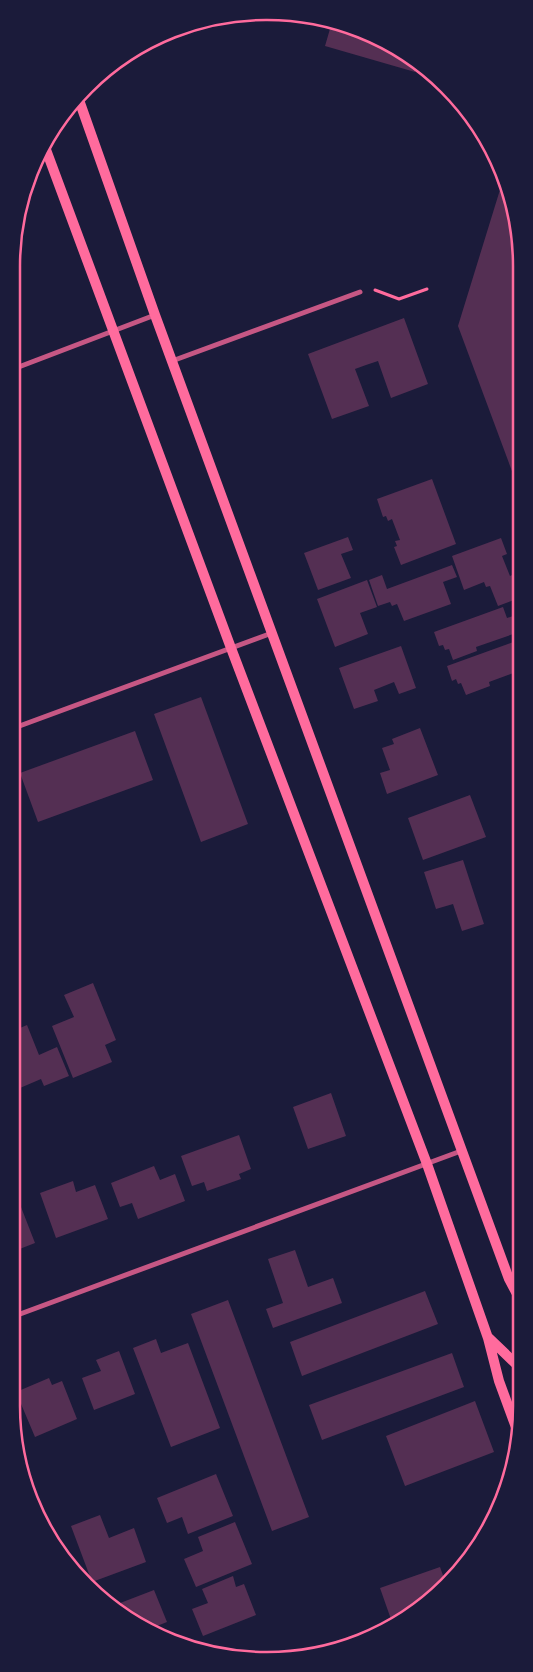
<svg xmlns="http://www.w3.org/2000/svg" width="533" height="1672" viewBox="0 0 533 1672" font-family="Cabin,sans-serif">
  <rect width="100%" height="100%" fill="#1b1b3a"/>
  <path fill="#542f53" d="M332,22L394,45L417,65L415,72L325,46Z
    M503,180L520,233L519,490L458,326Z
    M404,318L428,384L391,398L378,361L366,365L355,369L369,406L332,419L308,354Z
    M432,479L456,544L401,565L394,547L397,546L395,541L400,540L392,519L388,521L386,516L383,517L377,499Z
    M348,537L353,550L341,554L351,578L318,590L304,553Z
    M501,538L507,554L502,556L510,576L514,574L519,586V598L498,606L490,586L486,587L484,582L464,590L452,556Z
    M452,565L457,577L443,582L451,604L404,621L397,604L392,606L390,602L378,606L369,580L382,575L387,589Z
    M367,580L377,607L360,613L368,634L335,647L317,599Z
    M503,607L507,618L519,614V632L476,647L477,651L453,660L449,649L445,650L443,645L439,646L434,632Z
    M516,641L519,647V671L489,682L490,686L466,695L461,683L458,684L456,679L452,681L447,666Z
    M401,646L416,688L399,694L394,682L374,690L378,701L354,709L339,668Z
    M201,697L248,824L201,842L154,714Z
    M420,728L438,775L387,794L380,773L390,770L382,748L394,744L392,739Z
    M135,731L153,780L38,822L20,773Z
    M470,795L486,837L423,860L408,818Z
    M463,860L484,924L462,931L453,904L436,909L424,872Z
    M93,983L116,1040L105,1045L112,1062L73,1078L52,1026L74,1017L64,995Z
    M27,1025L39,1055L57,1047L69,1076L44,1086L41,1079L13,1091V1031Z
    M331,1093L346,1136L308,1149L293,1107Z
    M239,1135L251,1169L239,1174L241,1179L207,1191L204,1182L192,1186L181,1156Z
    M154,1166L160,1180L175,1174L185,1201L138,1219L132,1203L120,1207L111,1183Z
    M73,1181L76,1192L95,1185L108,1219L56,1238L40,1193Z
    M21,1207L35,1243L12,1252V1210Z
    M295,1250L308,1287L333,1278L342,1303L273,1328L266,1309L283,1303L268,1259Z
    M425,1291L438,1324L302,1376L290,1342Z
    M228,1300L309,1517L272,1531L191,1314Z
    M156,1339L161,1353L188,1343L220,1428L171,1447L133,1348Z
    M119,1351L135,1394L94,1410L82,1378L101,1371L96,1360Z
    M452,1353L464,1387L322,1440L309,1405Z
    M49,1378L52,1385L62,1381L77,1419L35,1437L16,1392Z
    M475,1401L494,1452L405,1486L386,1436Z
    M216,1474L233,1516L188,1534L182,1517L167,1523L157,1498Z
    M100,1515L109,1538L134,1528L146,1562L92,1582L71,1526Z
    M235,1522L252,1564L196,1587L184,1559L203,1551L198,1537Z
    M440,1567L445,1581L409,1618L393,1625L380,1588Z
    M233,1576L236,1587L244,1584L256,1615L203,1636L192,1609L208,1603L202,1589Z
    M154,1590L167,1622L152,1628L154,1635L115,1605Z"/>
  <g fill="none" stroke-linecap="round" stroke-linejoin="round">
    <path stroke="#ff6b9d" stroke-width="3" d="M375,290L399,299L427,289"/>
    <path stroke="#c65784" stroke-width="5" d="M172,361L360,292
      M16,368L155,315
      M14,728L272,633
      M12,1317L461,1151"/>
    <path stroke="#ff6b9d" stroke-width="10" d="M79,100L155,315L509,1279L517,1294
      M45,147L231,648L427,1164L488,1338L499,1381L517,1430
      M489,1338L517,1365"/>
  </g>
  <path d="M0 0H533V1672H0ZM266 20H267A246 246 0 0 1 513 266V1406A246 246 0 0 1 267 1652H266A246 246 0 0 1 20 1406V266A246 246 0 0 1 266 20Z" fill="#1b1b3a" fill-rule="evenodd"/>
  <path fill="none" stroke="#ff6b9d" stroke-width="2.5" d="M266 20H267A246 246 0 0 1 513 266V1406A246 246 0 0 1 267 1652H266A246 246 0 0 1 20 1406V266A246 246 0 0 1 266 20Z"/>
</svg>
